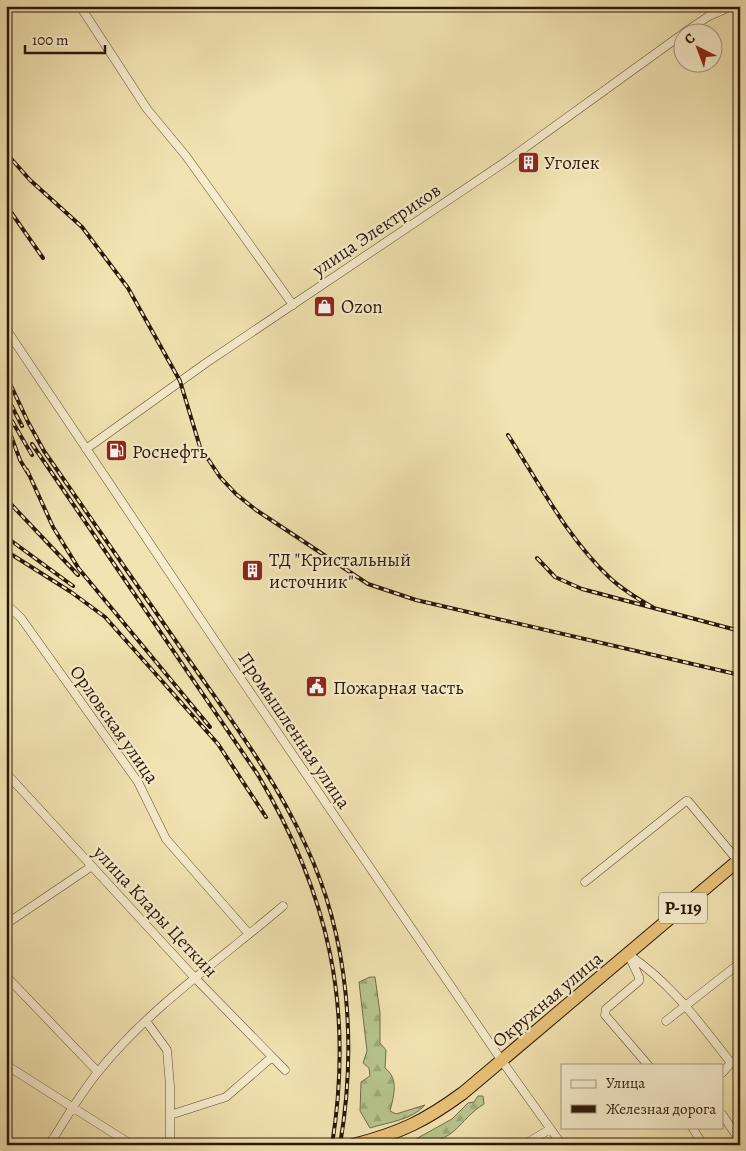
<svg xmlns="http://www.w3.org/2000/svg" width="746" height="1151" viewBox="0 0 746 1151" font-family="Alegreya,serif">
  <defs>
    <pattern id="forest-firs" width="22" height="20" patternUnits="userSpaceOnUse" patternTransform="scale(1.25)"><rect width="22" height="20" fill="#b8c58e"/><path d="M5 1l3.5 6h-7zM16 11l3.5 6h-7z" fill="#9ea879"/></pattern>
  </defs>
  <rect width="100%" height="100%" fill="#f2e4b2"/>
  <filter id="stains"><feTurbulence type="fractalNoise" baseFrequency=".004" numOctaves="4"/><feColorMatrix values="0 0 0 0 .2 0 0 0 0 .09 0 0 0 0 .02 0 0 0 .5 -.17"/></filter>
  <radialGradient id="worn" r=".72"><stop offset=".6" stop-color="#630" stop-opacity="0"/><stop offset="1" stop-color="#630" stop-opacity=".3"/></radialGradient>
  <path fill="url(#forest-firs)" stroke="#726e4b" d="M370,977H375L380,1013V1043L386,1050L385,1068C399,1079 394,1095 390,1111L396,1114L425,1105C412,1120 389,1122 370,1128L360,1111L361,1082L370,1076L369,1068L363,1063L367,1051L359,982Z
    M478,1096H483L484,1104C472,1111 464,1122 454,1131C442,1142 421,1145 405,1145L452,1119L468,1103L474,1102Z"/>
  <g fill="none" stroke-linecap="round" stroke-linejoin="round">
    <defs>
      <path id="minor" d="M80,6L147,109L186,156L293,305
        M685,32L709,16L732,6
        M6,329L222,651L502,1061L562,1145
        M86,449L206,363L508,160L684,33
        M6,604L21,618L138,782L166,839L249,934
        M6,773L194,977L285,1070
        M585,882L686,801H688L738,861
        M6,924L92,866
        M628,954C673,985 698,1021 731,1063
        M629,956L639,977V981L606,1009L605,1015L648,1065
        M6,976L98,1072
        M146,1021L167,1050L170,1086V1145
        M666,1021L740,963
        M6,1065L132,1145
        M722,1073L731,1063L740,1059
        M722,1114L740,1141
        M170,1115L226,1097L272,1057
        M692,1127L703,1145
        M49,1145C65,1120 80,1094 98,1072C150,1007 220,960 283,906
        M524,1145L550,1129"/>
      <path id="highway" d="M353,1145C400,1133 425,1121 463,1093L740,859"/>
    </defs>
    <use href="#minor" stroke="#5d4b32" stroke-width="9"/>
    <use href="#highway" stroke="#2b1808" stroke-width="14"/>
    <use href="#minor" stroke="#f7edcd" stroke-width="8"/>
    <use href="#highway" stroke="#e9c279" stroke-width="12"/>
    <defs>
      <path id="rail" d="M6,153L30,180L82,227L128,288L180,381L200,447L220,477L236,494L256,510L368,584L416,600L740,675
        M6,205L43,258
        M6,375L28,422L44,451C93,521 141,591 189,660C231,720 276,779 306,846C349,937 357,1046 340,1145
        M6,395L22,426
        M12,421L32,455
        M7,425L20,460L29,475
        M508,435C539,483 568,539 610,578C623,590 638,599 654,608
        M32,444L258,775C329,894 354,1007 332,1145
        M27,470L53,527L79,569L210,727
        M6,499L78,575
        M6,537L73,586
        M6,551L71,592L105,617L218,744L266,817
        M537,558L555,577L582,589L740,631"/>
    </defs>
    <use href="#rail" stroke="#2b1808" stroke-width="4"/>
    <use href="#rail" stroke="#f7edcd" stroke-width="2" stroke-dasharray="5.5" stroke-linecap="butt"/>
  </g>
  <defs>
    <symbol id="building-square" viewBox="-11 -11 22 22"><rect x="-9" y="-9" width="18" height="18" rx="4" fill="#8f2418" stroke="#f7edcd"/><path d="M-4-6H4V6H1V3H-1V6H-4ZM-2.5-4.3h1.7v1.8h-1.7ZM.8-4.3h1.7v1.8H.8ZM-2.5-1h1.7V.8h-1.7ZM.8-1h1.7V.8H.8Z" fill="#fff"/></symbol>
    <symbol id="shop-square" viewBox="-11 -11 22 22"><rect x="-9" y="-9" width="18" height="18" rx="4" fill="#8f2418" stroke="#f7edcd"/><path d="M-5-2.5h2.3a2.7 3.5 0 0 1 5.4 0H5L5.5 6h-11ZM-1.5-2.5h3a1.5 2.3 0 0 0-3 0Z" fill="#fff"/></symbol>
    <symbol id="fuel-square" viewBox="-11 -11 22 22"><rect x="-9" y="-9" width="18" height="18" rx="4" fill="#8f2418" stroke="#f7edcd"/><path d="M-5.5-6h7V0h2V4h1.3V-2.5L3-4.5l.8-.8L6-3V5H2.5V1h-1V6h-7ZM-4.2-4.7v3.2H.2V-4.7Z" fill="#fff"/></symbol>
    <symbol id="civic-square" viewBox="-11 -11 22 22"><rect x="-9" y="-9" width="18" height="18" rx="4" fill="#8f2418" stroke="#f7edcd"/><path d="M-.6-6.5H3V-4.5H.6V-3L4-1V1h2V6H-6V1h2V-1L-.6-3ZM-1.2 2.5V6h2.4V2.5Z" fill="#fff"/></symbol>
  </defs>
  <g fill-rule="evenodd">
    <use href="#building-square" x="516" y="150" width="25" height="25"/>
    <use href="#shop-square" x="312" y="294" width="25" height="25"/>
    <use href="#fuel-square" x="104" y="438" width="25" height="25"/>
    <use href="#building-square" x="240" y="558" width="25" height="25"/>
    <use href="#civic-square" x="304" y="674" width="25" height="25"/>
  </g>
  <g text-anchor="middle" stroke-width="4.5" stroke-linejoin="round" paint-order="stroke">
    <rect fill="#f7edcd" stroke="#685843" stroke-width="1" x="659" y="892.5" width="48" height="31" rx="4"/>
    <g font-size="18" font-weight="bold" fill="#2b1808">
      <text x="683" y="914">Р-119</text>
    </g>
    <g font-size="19" fill="#2b1808" stroke="#f7edcd" text-anchor="start">
      <text x="544" y="169">Уголек</text>
      <text x="341" y="313">Ozon</text>
      <text x="132" y="458">Роснефть</text>
      <text x="269" y="566">ТД "Кристальный<tspan x="269" dy="22">источник"</tspan></text>
      <text x="333" y="694">Пожарная часть</text>
    </g>
    <g font-size="19" fill="#2b1808" stroke="#f7edcd">
      <text transform="translate(376 229) rotate(-34)" y="7">улица Электриков</text>
      <text transform="translate(115 724) rotate(55)" y="7">Орловская улица</text>
      <text transform="translate(295 730) rotate(56)" y="7">Промышленная улица</text>
      <text transform="translate(156 911) rotate(47)" y="7">улица Клары Цеткин</text>
      <text transform="translate(547 999) rotate(-40)" y="7">Окружная улица</text>
    </g>
  </g>
  <rect width="746" height="1151" fill="none" stroke="#f2e4b2" stroke-width="25"/>
  <rect x="8" y="8" width="731" height="1136" fill="none" stroke="#2b1808" stroke-width="2.5"/>
  <rect x="12" y="12" width="721" height="1126" fill="none" stroke="#2b1808"/>
  <rect x="561" y="1064" width="162" height="65" fill="#f7edcd" stroke="#a5987e"/>
  <rect x="571" y="1080" width="25" height="8" fill="#f7edcd" stroke="#a5987e"/>
  <text x="606" y="1088" font-size="15" fill="#2b1808">Улица</text>
  <rect x="571" y="1105" width="25" height="8" fill="#2b1808" stroke="#a5987e"/>
  <text x="606" y="1114" font-size="15" fill="#2b1808">Железная дорога</text>
  <g transform="translate(698 48) rotate(318)"><circle r="24" fill="#f7edcd" stroke="#a5987e"/>
  <path d="M0-4L9 19L0 12L-9 19Z" fill="#8f2418"/>
  <text y="-8" font-size="14" font-weight="bold" text-anchor="middle" fill="#2b1808">С</text>
  </g>
  <path d="M25 45v8h80v-8" fill="none" stroke="#2b1808" stroke-width="2.5"/>
  <text x="32" y="45" font-size="15" fill="#2b1808" stroke="#f7edcd" stroke-width="4" paint-order="stroke">100 m</text>
  <rect width="100%" height="100%" filter="url(#stains)"/>
  <rect width="100%" height="100%" fill="url(#worn)"/>
</svg>
